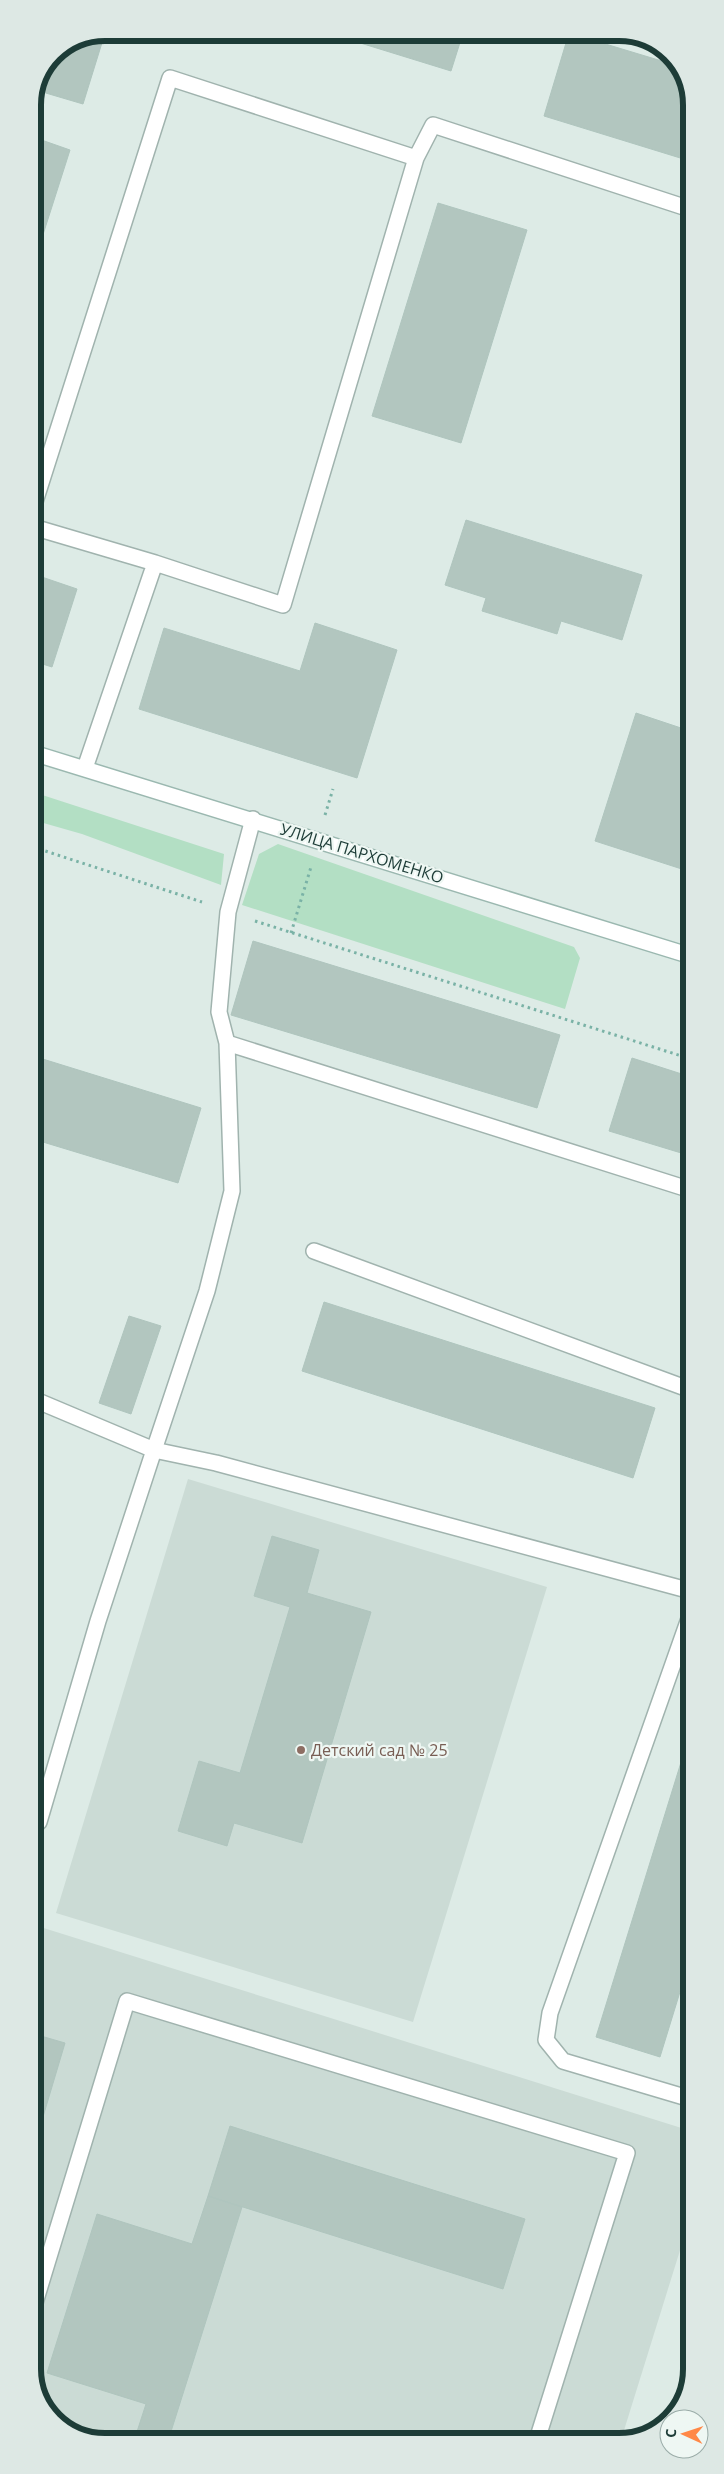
<svg xmlns="http://www.w3.org/2000/svg" width="724" height="2474" viewBox="0 0 724 2474" font-family="'Open Sans',sans-serif">
  <rect width="100%" height="100%" fill="#ddebe6"/>
  <path fill="#cbdbd5" d="M188,1479L547,1587L413,2022L56,1913Z
    M34,1925L691,2131V2215L621,2440L100,2441L58,2424L34,2383Z"/>
  <path fill="#b3dfc4" d="M33,792L224,854L221,885L82,834L33,820Z
    M278,844L574,947L580,958L565,1009L242,905L259,854Z"/>
  <path fill="#b2c6bf" stroke="#afc5be" d="M105,33L83,104L39,91L54,54Z
    M328,33H463L451,71Z
    M569,33L675,65L690,91V161L544,116Z
    M33,137L70,150L33,266Z
    M438,203L527,230L461,443L372,416Z
    M466,520L642,575L622,640L561,621L557,634L482,611L486,598L445,585Z
    M33,574L77,589L52,667L33,661Z
    M315,623L397,650L357,778L139,709L164,628L300,671Z
    M636,713L690,731L691,872L595,841Z
    M253,941L560,1035L537,1108L231,1015Z
    M33,1056L201,1108L178,1183L33,1139Z
    M632,1058L691,1077V1156L609,1131Z
    M324,1302L655,1408L633,1478L302,1371Z
    M129,1316L161,1326L131,1414L99,1403Z
    M272,1536L319,1550L307,1593L371,1612L302,1843L234,1823L227,1846L178,1831L199,1761L240,1773L290,1607L254,1596Z
    M691,1730V1956L660,2057L596,2037Z
    M34,2034L65,2043L34,2147Z
    M230,2126L525,2219L503,2289L208,2196Z
    M208,2196L242,2207L168,2441H134L146,2404L47,2373L97,2214L192,2244Z"/>
  <g fill="none" stroke-linecap="round" stroke-linejoin="round">
    <defs>
      <path id="lane" d="M33,508L170,78L416,158L433,125L690,209
        M33,527L155,563L85,768
        M155,563L283,605L416,158
        M227,1043L691,1190
        M314,1251L691,1390
        M33,1399L154,1450L207,1291L232,1191L227,1043L219,1012L228,912L253,819
        M691,1613L550,2013L546,2040L563,2061L691,2099
        M34,1826L39,1822L98,1621L154,1450L216,1463L691,1591
        M34,2306L127,2001L627,2153L537,2440"/>
      <path id="secondary" d="M33,753L691,956"/>
    </defs>
    <use href="#lane" stroke="#a0b3ae" stroke-width="18"/>
    <use href="#secondary" stroke="#9bb8b0" stroke-width="18"/>
    <path stroke="#7ab2a6" stroke-width="3" stroke-dasharray="2.5 4" stroke-linecap="butt" d="M325,815L333,789
      M33,847L202,902
      M255,921L691,1059
      M291,933L311,867"/>
    <use href="#lane" stroke="#fff" stroke-width="15"/>
    <use href="#secondary" stroke="#fff" stroke-width="15"/>
  </g>
  <circle fill="#8d6e63" stroke="#eef7f3" stroke-width="2" cx="301" cy="1750" r="5"/>
  <g text-anchor="middle" stroke-width="4.5" stroke-linejoin="round" paint-order="stroke">
    <g font-size="16" fill="#1d3c37" stroke="#eef7f3">
      <text transform="translate(362 853) rotate(17)" y="6">УЛИЦА ПАРХОМЕНКО</text>
    </g>
    <g font-size="16" fill="#785e54" stroke="#eef7f3" text-anchor="start">
      <text x="311" y="1756">Детский сад № 25</text>
    </g>
  </g>
  <path d="M0 0H724V2474H0ZM105 41H619A64 64 0 0 1 683 105V2369A64 64 0 0 1 619 2433H105A64 64 0 0 1 41 2369V105A64 64 0 0 1 105 41Z" fill="#dde8e4" fill-rule="evenodd"/>
  <path fill="none" stroke="#1d3c37" stroke-width="6" d="M105 41H619A64 64 0 0 1 683 105V2369A64 64 0 0 1 619 2433H105A64 64 0 0 1 41 2369V105A64 64 0 0 1 105 41Z"/>
  <g transform="translate(684 2434) rotate(273)"><circle r="24" fill="#eef7f3" stroke="#9aaca8"/>
  <path d="M0-4L9 19L0 12L-9 19Z" fill="#ff8847"/>
  <text y="-8" font-size="14" font-weight="bold" text-anchor="middle" fill="#1d3c37">С</text>
  </g>
</svg>
